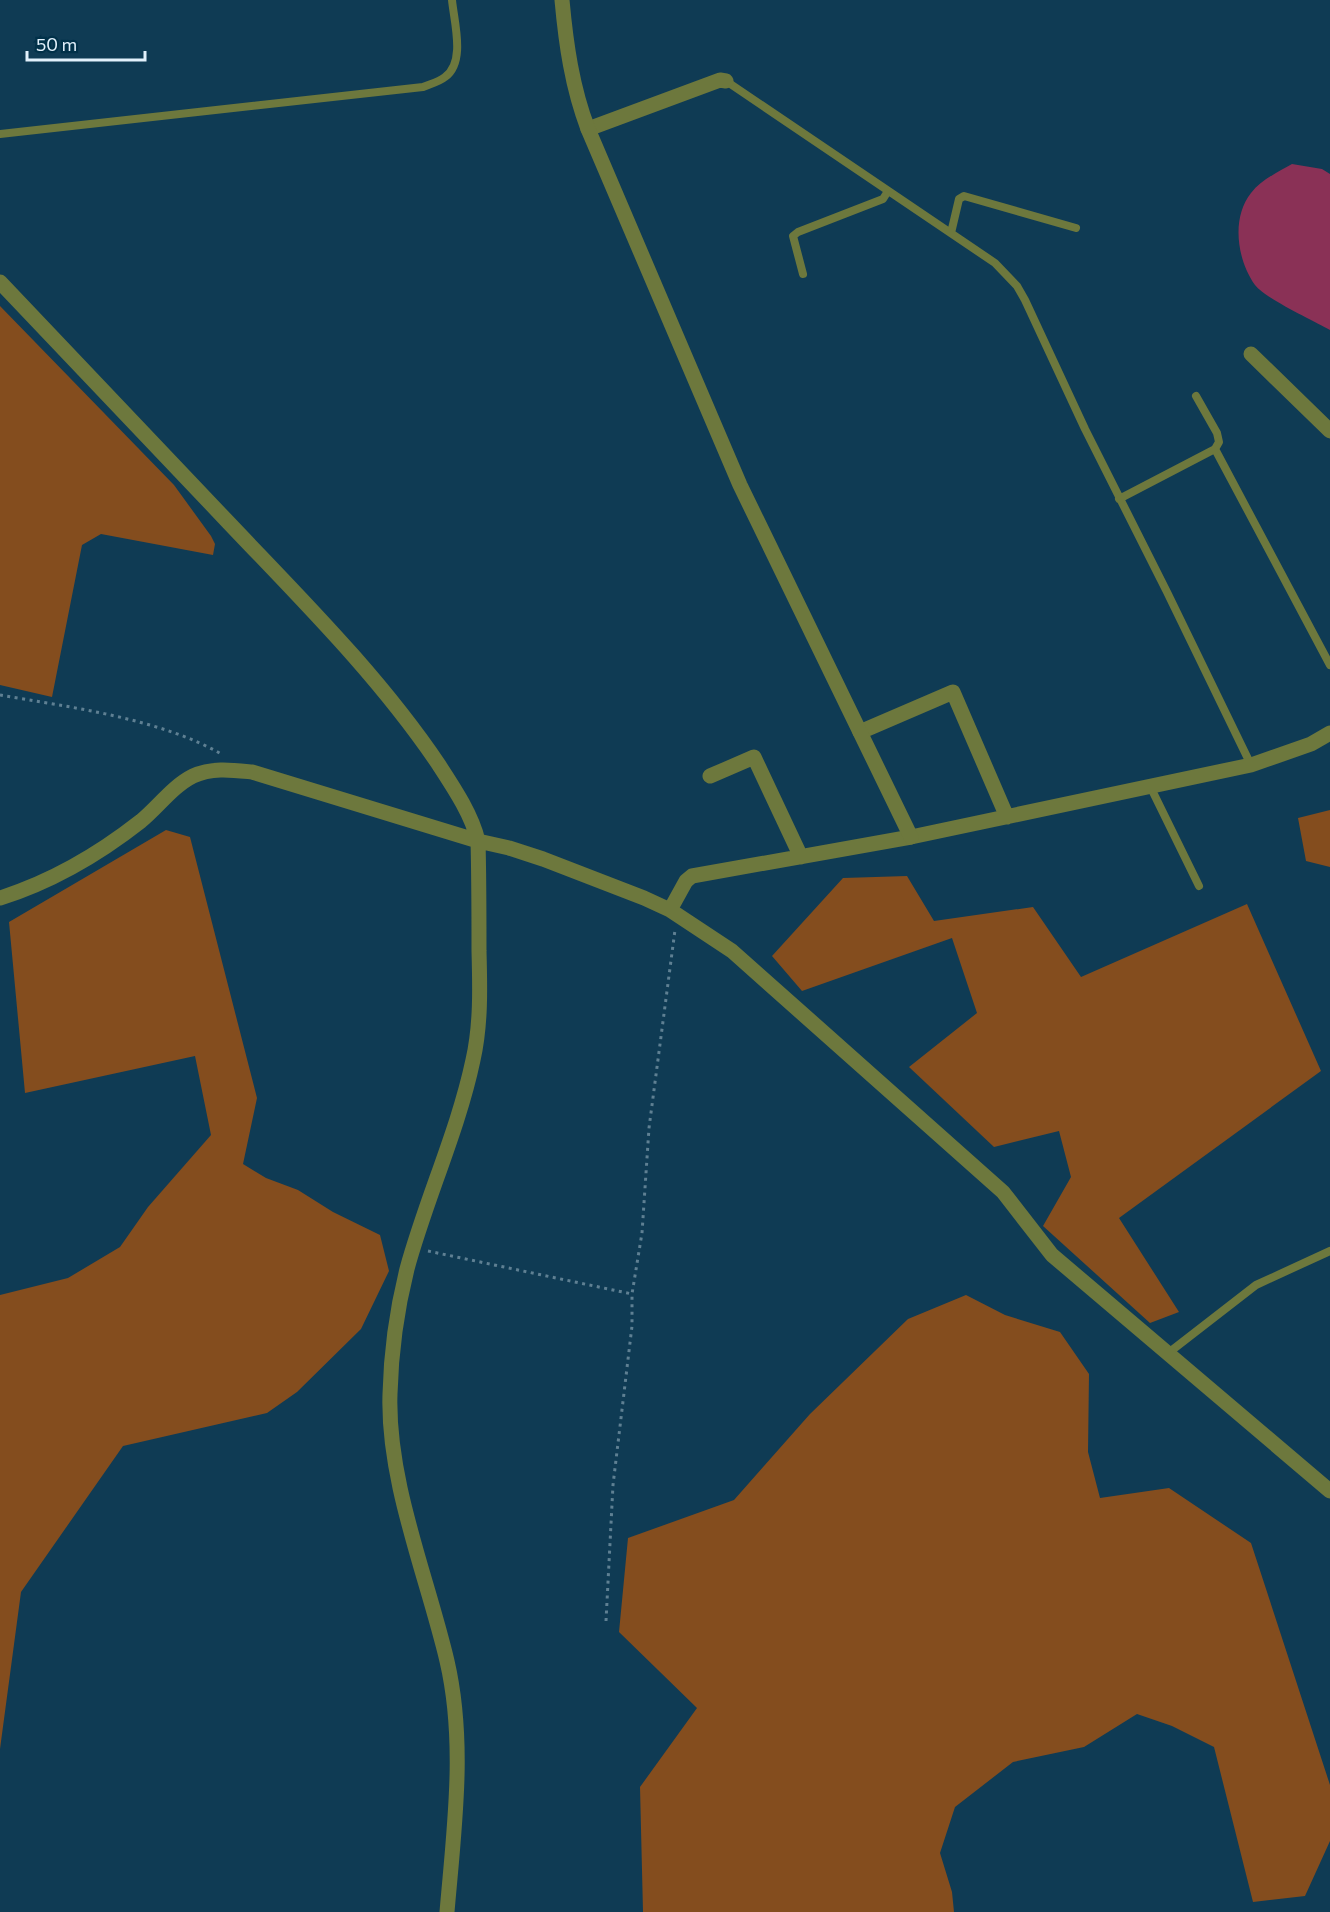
<svg xmlns="http://www.w3.org/2000/svg" width="1330" height="1912" viewBox="0 0 1330 1912" font-family="Commissioner,sans-serif">
  <rect width="100%" height="100%" fill="#0f3b54"/>
  <path fill="#844d1e" d="M0,306L174,485L211,536L215,544L213,555L101,534L82,545L52,697L0,685Z
    M1330,810V867L1306,861L1298,818Z
    M166,830L190,837L257,1098L243,1164L266,1178L298,1190L333,1212L380,1235L389,1271L361,1329L297,1392L267,1413L123,1446L21,1592L0,1749V1295L68,1278L120,1247L148,1207L211,1135L195,1056L25,1093L9,922Z
    M907,876L934,921L1033,907L1081,977L1247,904L1321,1071L1119,1218L1179,1312L1150,1323L1043,1226L1071,1177L1059,1131L994,1147L909,1067L977,1013L952,938L802,991L772,956L843,878Z
    M966,1295L1005,1315L1060,1332L1089,1374L1088,1452L1100,1498L1169,1488L1251,1543L1330,1785V1841L1305,1896L1253,1902L1214,1747L1172,1726L1137,1714L1084,1747L1013,1762L955,1807L940,1853L952,1892L954,1912H643L640,1787L697,1708L619,1632L628,1538L734,1500L810,1414L908,1319Z"/>
  <path fill="#8a3156" d="M1292,164L1322,169L1330,174V330C1312,320 1266,299 1255,285C1237,260 1231,218 1251,193C1261,180 1278,172 1292,164Z"/>
  <g fill="none" stroke-linecap="round" stroke-linejoin="round">
    <path stroke="#5f8093" stroke-width="3" stroke-dasharray="3 4.5" stroke-linecap="butt" d="M0,695C70,707 162,719 223,755
      M428,1251L632,1294
      M606,1621L613,1485L632,1326V1294L642,1233L649,1128L675,930"/>
    <path stroke="#6d783d" stroke-width="8" d="M726,81L995,263L1017,286L1025,300L1085,429L1167,592L1251,765
      M0,134L423,87C430,84 439,82 445,77C466,62 454,22 452,0
      M951,233L959,199L964,196L1076,228
      M803,274L793,236L798,232L883,199L888,191
      M1196,396L1217,433L1219,442L1215,449
      M1119,499L1215,449L1330,665
      M1150,786L1199,886
      M1167,1354L1256,1285L1330,1251"/>
    <path stroke="#6d783d" stroke-width="15" d="M588,129L720,80L726,81
      M0,282C76,362 152,442 228,522C302,600 379,676 439,765C454,788 472,815 478,841C479,878 479,914 479,951C480,987 481,1025 473,1060C458,1131 426,1199 407,1269C397,1309 391,1353 390,1394C387,1481 427,1576 447,1661C466,1743 454,1829 447,1912
      M1251,354L1330,431
      M860,732L953,692L1007,817
      M710,776L754,757L801,857
      M0,898C51,882 99,854 141,821C158,807 173,786 193,776C212,767 233,770 252,772L478,841L509,848L543,859L644,898L670,910L732,951L1003,1192L1052,1255L1330,1491
      M670,910L686,881L692,876L911,837L1251,765L1311,744L1330,733"/>
    <path stroke="#6d783d" stroke-width="15" d="M562,0C566,44 572,87 588,129L740,485L911,837"/>
  </g>
  <path d="M27 51v9h118v-9" fill="none" stroke="#e2f1fc" stroke-width="3"/>
  <text x="36" y="51" font-size="18" fill="#e2f1fc" stroke="#013149" stroke-width="4.5" paint-order="stroke">50 m</text>
</svg>
